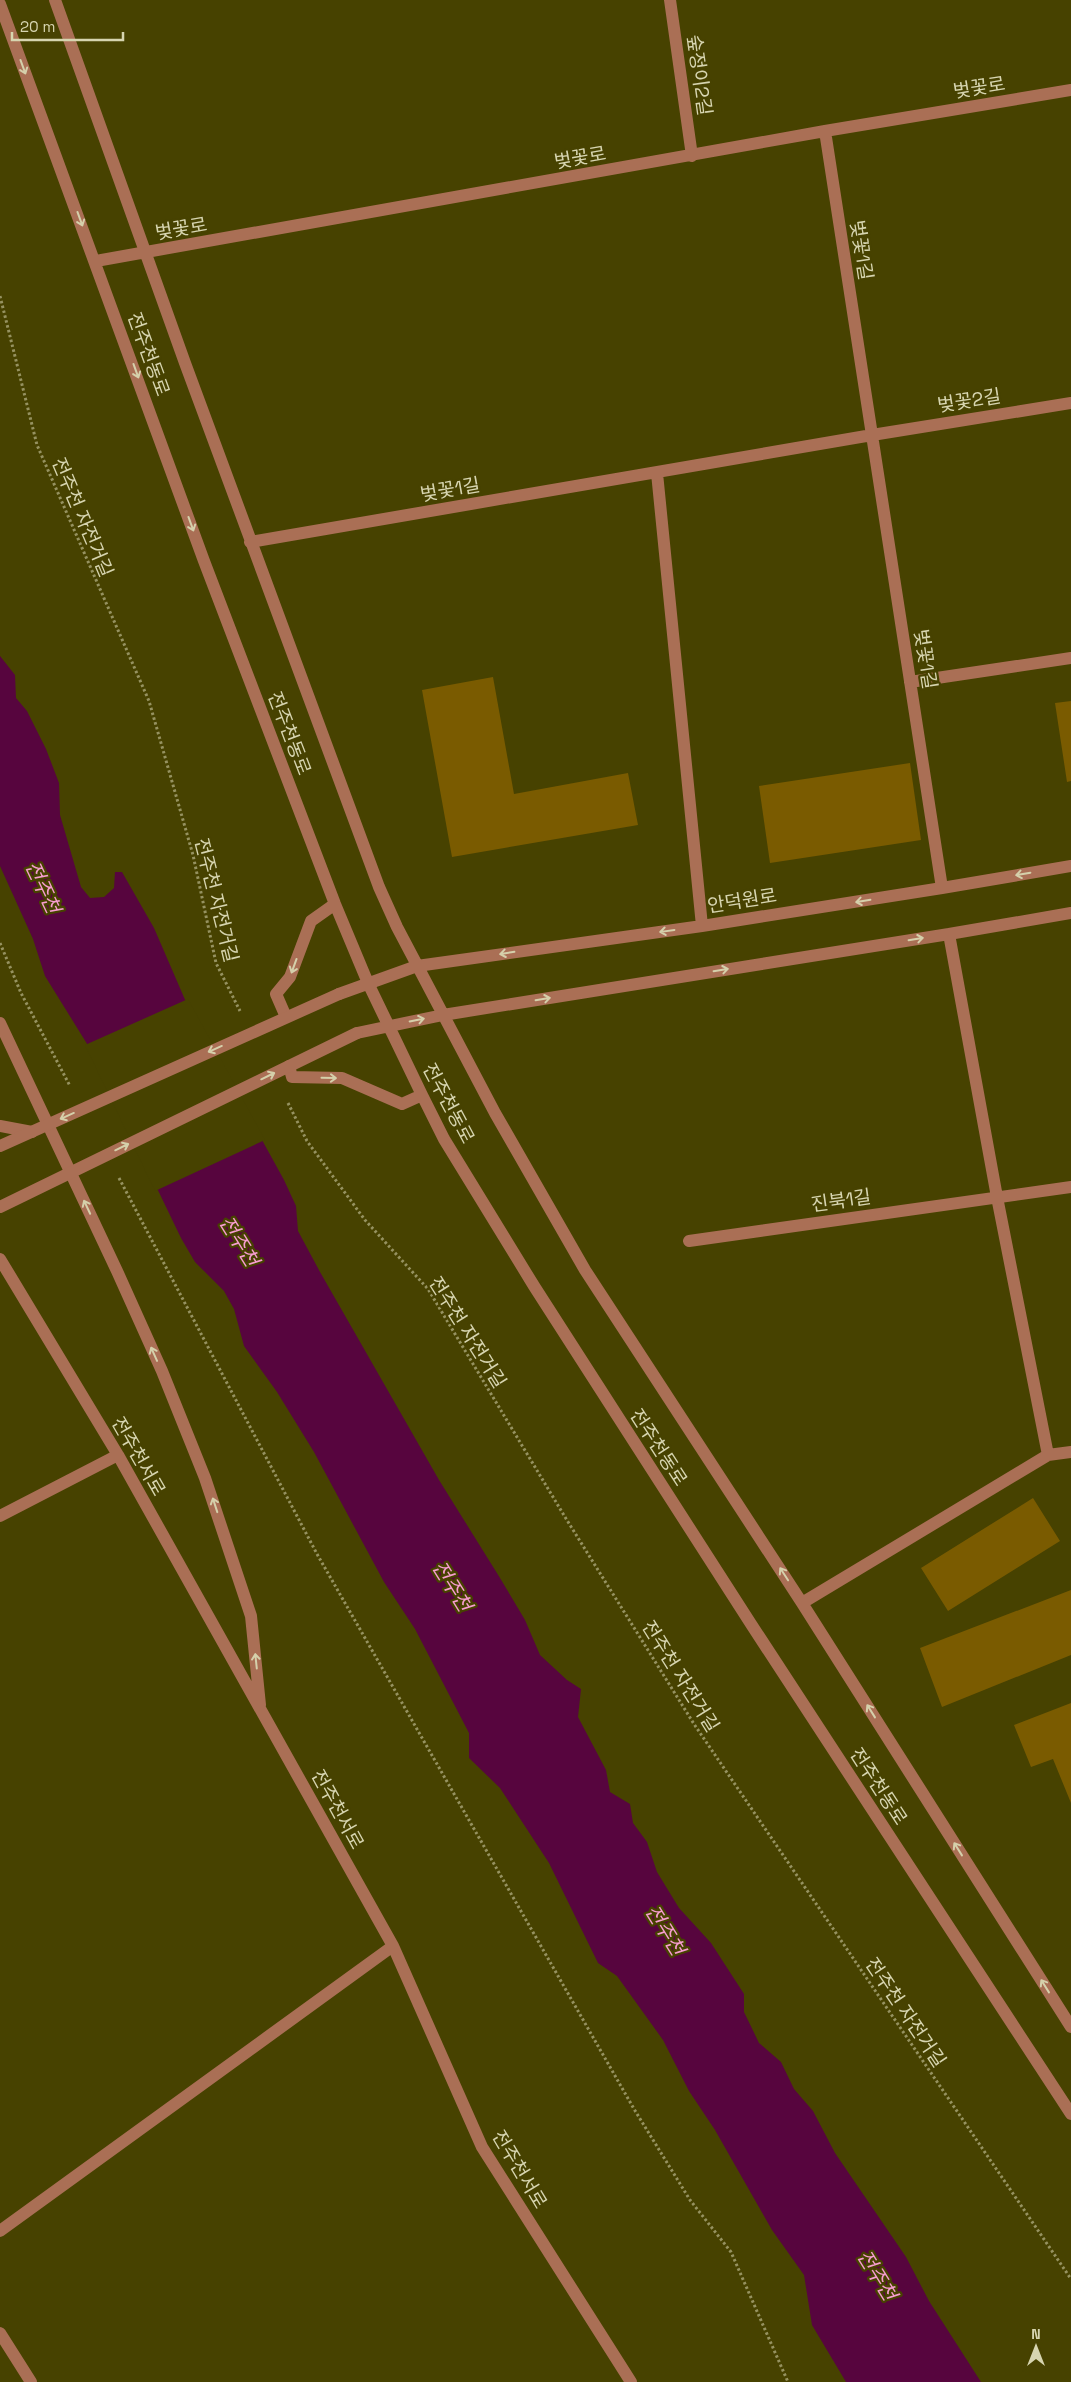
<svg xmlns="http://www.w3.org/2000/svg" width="1071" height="2382" viewBox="0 0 1071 2382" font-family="'Space Grotesk','Noto Sans KR',sans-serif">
  <rect width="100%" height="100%" fill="#474200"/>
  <path fill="#57053e" d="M0,650V656L15,675L16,698L27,711L46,749L59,783L60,815L81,887L90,898L104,897L114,888L115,872H122L154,928L186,1002L284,1180L296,1206L298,1231L320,1272L439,1480L500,1578L525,1620L540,1655L567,1680L581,1689L578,1717L606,1770L610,1792L630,1804L633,1823L647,1842L657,1872L679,1908L711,1943L744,1994V2012L759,2043L781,2062L794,2089L813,2111L835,2153L906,2257L929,2301L981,2382H846L812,2325L804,2275L772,2230L715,2130L689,2091L663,2040L617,1976L598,1963L549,1863L500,1788L469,1758V1733L415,1629L384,1582L314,1452L277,1392L244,1346L234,1309L224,1291L195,1262L181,1238L89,1047L45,976L33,939L0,866Z"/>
  <path fill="#474200" d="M188,999L265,1140L155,1191L85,1045Z"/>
  <path fill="#7a5b00" d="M493,677L514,794L628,773L638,825L452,857L422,690Z
    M1071,701V781L1067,782L1055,703Z
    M910,763L921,840L770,863L759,786Z
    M1033,1498L1060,1541L948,1611L921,1568Z
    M1071,1590V1655L942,1707L920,1648Z
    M1071,1703V1803L1053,1759L1031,1767L1014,1725Z"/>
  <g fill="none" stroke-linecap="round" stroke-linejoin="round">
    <path stroke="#969260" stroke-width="3" stroke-dasharray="2.5 2.5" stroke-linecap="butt" d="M0,296L37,445L149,701L193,855L216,963L240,1011
      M0,943L21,993L70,1086
      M288,1103L307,1141L365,1220L428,1289L565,1517L694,1724L1071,2279
      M119,1178L317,1554L634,2109L690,2200L731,2252L788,2382"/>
    <path stroke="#aa6f55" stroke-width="12" d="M55,0L185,363L379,887L397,927L495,1113L585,1270L802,1603L1071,2027
      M670,0L692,156
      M0,4L204,561L335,904L368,983L422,1095L444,1139L534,1286L751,1624L1071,2114
      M825,131L942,888
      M96,261L825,131L1071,90
      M657,473L702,926
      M250,542L872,435L1071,403
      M910,682L1071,658
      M949,934L997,1197L1048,1455
      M339,994L417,966L702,926L942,888L1071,866
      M286,1017L276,994L290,977L311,921L335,904
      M0,1023L117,1271L162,1371L205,1478L251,1616L260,1705
      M357,1033L443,1015L949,934L1071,913
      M289,1066L292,1077L342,1078L402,1104L422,1095
      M0,1126L32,1132
      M689,1241L1071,1187
      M0,1259L118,1455L393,1946L482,2147L631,2382
      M0,1516L118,1455
      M802,1603L1048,1455L1071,1452
      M0,2231L393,1946
      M0,2333L31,2382"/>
    <path stroke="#aa6f55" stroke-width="12" d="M0,1146L339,994
      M0,1207L357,1033"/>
  </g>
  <defs><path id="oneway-shaft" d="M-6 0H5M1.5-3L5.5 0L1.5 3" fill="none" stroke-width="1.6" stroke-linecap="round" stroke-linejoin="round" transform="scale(1.25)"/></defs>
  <g stroke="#d5d0ab">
    <use href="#oneway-shaft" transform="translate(23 67) rotate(70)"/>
    <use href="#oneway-shaft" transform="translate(80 219) rotate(70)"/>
    <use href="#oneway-shaft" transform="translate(136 371) rotate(70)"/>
    <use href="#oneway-shaft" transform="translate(191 524) rotate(70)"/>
    <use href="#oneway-shaft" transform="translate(1023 874) rotate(170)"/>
    <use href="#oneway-shaft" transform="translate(863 901) rotate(171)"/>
    <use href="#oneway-shaft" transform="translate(667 931) rotate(172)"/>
    <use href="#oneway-shaft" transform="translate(916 939) rotate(-9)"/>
    <use href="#oneway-shaft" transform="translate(507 953) rotate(171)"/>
    <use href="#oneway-shaft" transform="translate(294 966) rotate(110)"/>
    <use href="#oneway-shaft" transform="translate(721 970) rotate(-9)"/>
    <use href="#oneway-shaft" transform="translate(543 999) rotate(-9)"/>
    <use href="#oneway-shaft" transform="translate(417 1020) rotate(-11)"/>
    <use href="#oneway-shaft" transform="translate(215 1049) rotate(156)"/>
    <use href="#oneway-shaft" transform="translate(268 1076) rotate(-26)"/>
    <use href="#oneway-shaft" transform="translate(329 1078) rotate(1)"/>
    <use href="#oneway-shaft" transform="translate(67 1116) rotate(156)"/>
    <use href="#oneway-shaft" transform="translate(122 1147) rotate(-26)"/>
    <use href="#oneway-shaft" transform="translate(87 1207) rotate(-115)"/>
    <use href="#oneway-shaft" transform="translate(154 1354) rotate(-114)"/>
    <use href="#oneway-shaft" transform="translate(215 1505) rotate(-108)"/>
    <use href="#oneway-shaft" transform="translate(784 1574) rotate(-123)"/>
    <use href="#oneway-shaft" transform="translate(256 1661) rotate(-96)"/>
    <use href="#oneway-shaft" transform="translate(871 1711) rotate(-122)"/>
    <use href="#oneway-shaft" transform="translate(958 1849) rotate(-122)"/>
    <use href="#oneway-shaft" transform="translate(1045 1986) rotate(-122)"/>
  </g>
  <g text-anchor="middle" stroke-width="4.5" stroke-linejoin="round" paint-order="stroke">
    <g font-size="19" fill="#d7d5b0" stroke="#474200">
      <text transform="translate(700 75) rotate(82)" y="7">숲정이2길</text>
      <text transform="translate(979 87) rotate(-9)" y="7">벚꽃로</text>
      <text transform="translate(580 157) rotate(-10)" y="7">벚꽃로</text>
      <text transform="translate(181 228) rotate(-10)" y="7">벚꽃로</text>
      <text transform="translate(862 250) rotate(81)" y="7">벚꽃1길</text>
      <text transform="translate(149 354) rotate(70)" y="7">전주천동로</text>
      <text transform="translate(969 400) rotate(-9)" y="7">벚꽃2길</text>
      <text transform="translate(450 489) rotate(-10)" y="7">벚꽃1길</text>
      <text transform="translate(83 517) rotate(67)" y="7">전주천 자전거길</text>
      <text transform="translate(926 659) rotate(81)" y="7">벚꽃1길</text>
      <text transform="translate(290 733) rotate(69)" y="7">전주천동로</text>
      <text transform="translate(217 900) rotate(76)" y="7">전주천 자전거길</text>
      <text transform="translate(742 900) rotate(-9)" y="7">안덕원로</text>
      <text transform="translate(449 1103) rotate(62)" y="7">전주천동로</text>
      <text transform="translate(841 1200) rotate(-8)" y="7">진북1길</text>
      <text transform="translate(468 1332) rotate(58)" y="7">전주천 자전거길</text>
      <text transform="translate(659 1447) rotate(57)" y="7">전주천동로</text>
      <text transform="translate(139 1456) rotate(60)" y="7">전주천서로</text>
      <text transform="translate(681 1676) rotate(58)" y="7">전주천 자전거길</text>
      <text transform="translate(879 1786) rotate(57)" y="7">전주천동로</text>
      <text transform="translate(338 1809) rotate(61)" y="7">전주천서로</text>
      <text transform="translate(906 2012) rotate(56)" y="7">전주천 자전거길</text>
      <text transform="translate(520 2169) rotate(59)" y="7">전주천서로</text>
    </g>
    <g font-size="20" font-style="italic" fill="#f79dd0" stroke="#474200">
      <text transform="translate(43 887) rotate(65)" y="7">전주천</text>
      <text transform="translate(239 1241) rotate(58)" y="7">전주천</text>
      <text transform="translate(452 1586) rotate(58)" y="7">전주천</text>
      <text transform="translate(665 1930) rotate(58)" y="7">전주천</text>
      <text transform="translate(877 2275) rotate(58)" y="7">전주천</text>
    </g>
  </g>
  <g transform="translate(1036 2347)" stroke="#474200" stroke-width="4" paint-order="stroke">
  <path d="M0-4L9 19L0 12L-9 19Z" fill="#d7d5b0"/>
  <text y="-8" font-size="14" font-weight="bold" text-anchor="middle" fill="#d7d5b0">N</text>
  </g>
  <path d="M12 32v8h111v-8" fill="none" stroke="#d7d5b0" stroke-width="2.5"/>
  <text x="20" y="32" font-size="15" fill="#d7d5b0" stroke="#474200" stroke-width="4" paint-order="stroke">20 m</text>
</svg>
